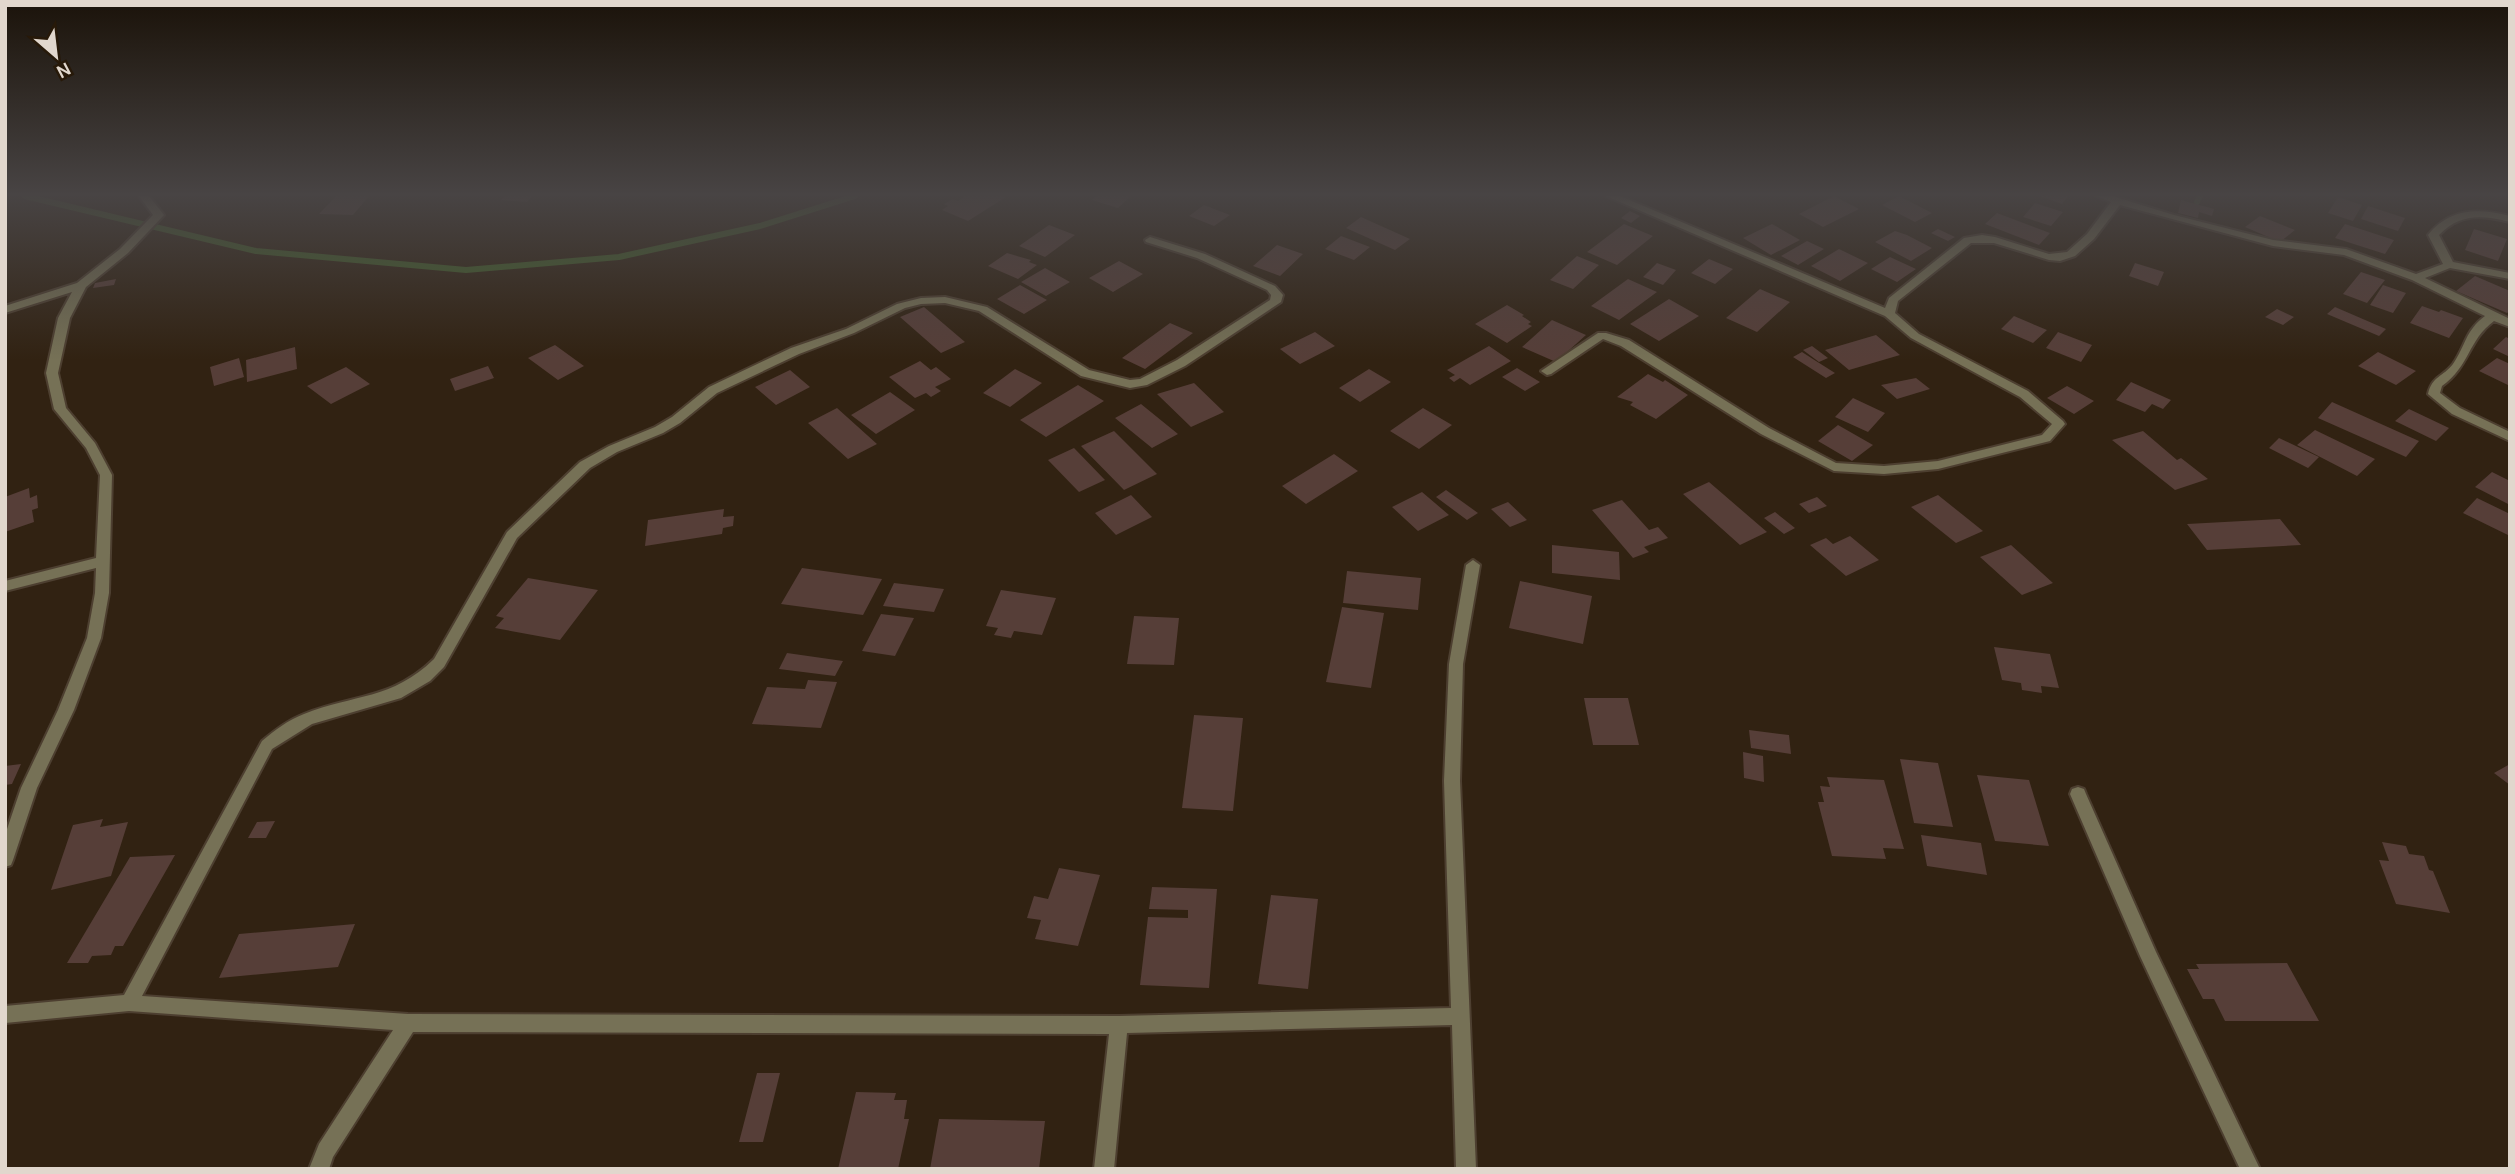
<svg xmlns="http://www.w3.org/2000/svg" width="2515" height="1174" viewBox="0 0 2515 1174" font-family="Karla,sans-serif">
  <rect width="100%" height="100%" fill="#312212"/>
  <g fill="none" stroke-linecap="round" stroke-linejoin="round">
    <path stroke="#43612a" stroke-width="6" d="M25,196L256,251L466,270L619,257L760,226L855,196
      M2197,202L2200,196"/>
  </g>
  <path fill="#563e38" d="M336,196H369L353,215L319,214Z
    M505,196H532L527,202L501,200Z
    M965,196H1002L1006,197L968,221L942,210L948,206L944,204L953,199L958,201Z
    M1096,196H1131L1118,208L1092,200Z
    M1834,196L1859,209L1823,227L1799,214Z
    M1899,196L1932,213L1915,222L1882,205Z
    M2040,196H2068L2062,204Z
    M2338,197L2362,205L2353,221L2328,213Z
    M2181,200L2214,209L2212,216L2199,212L2198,218L2178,213Z
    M2035,203L2063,212L2051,226L2023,217Z
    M1204,205L1230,215L1214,226L1189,216Z
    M2368,206L2405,218L2398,231L2361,219Z
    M1630,211L1640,216L1631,223L1621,218Z
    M1997,213L2050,233L2039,245L1985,224Z
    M2260,216L2295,230L2280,242L2245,227Z
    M1361,217L1410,239L1395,250L1346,228Z
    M1624,224L1653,236L1617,265L1587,252Z
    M1772,224L1800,240L1771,255L1743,238Z
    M2345,224L2394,240L2385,254L2335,238Z
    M1049,225L1075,235L1045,257L1019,246Z
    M1938,229L1955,237L1948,241L1931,233Z
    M2474,229L2507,239L2498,261L2465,250Z
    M1895,231L1907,235L1932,248L1911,261L1875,242Z
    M1341,236L1370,247L1354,260L1325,249Z
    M1807,241L1824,249L1798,265L1781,256Z
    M1277,245L1303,254L1280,276L1253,266Z
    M1839,249L1868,263L1840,281L1811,266Z
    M1007,253L1031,260L1029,262L1037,265L1018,279L988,266Z
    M1577,256L1599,265L1573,289L1550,280Z
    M1890,257L1916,269L1897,282L1871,269Z
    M1709,259L1733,269L1715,284L1691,273Z
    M1119,261L1143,274L1113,292L1089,278Z
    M1657,263L1676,270L1663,285L1643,277Z
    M2135,263L2164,272L2158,286L2129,276Z
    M1045,268L1070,282L1046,296L1021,282Z
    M2361,272L2385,280L2367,303L2343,294Z
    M2475,276L2510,291V311L2507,313L2456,291Z
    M116,279L114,285L93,288L95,283Z
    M1628,279L1657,292L1619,320L1591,306Z
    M1020,285L1047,300L1024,314L997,299Z
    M2383,285L2406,293L2393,313L2370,305Z
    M1760,289L1790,302L1757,332L1726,318Z
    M1669,299L1699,316L1659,341L1630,324Z
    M1507,305L1524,315L1522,316L1531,322L1528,324L1532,326L1507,343L1475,324Z
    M2422,306L2439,312L2441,310L2463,318L2449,338L2410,323Z
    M924,307L965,342L941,353L900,317Z
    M2335,307L2386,329L2379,336L2327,314Z
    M2277,309L2294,317L2283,325L2265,317Z
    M2014,316L2047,330L2033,343L2001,329Z
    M1552,320L1586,335L1556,362L1522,347Z
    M1170,323L1193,333L1145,369L1122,358Z
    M1315,332L1335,346L1300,364L1280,349Z
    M2058,332L2092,345L2081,362L2046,348Z
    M1876,335L1900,355L1849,370L1825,350Z
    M2506,337L2510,339V357L2493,349Z
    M555,345L584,366L558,380L528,358Z
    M1489,346L1511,361L1470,385L1460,378L1454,382L1449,378L1455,375L1447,370Z
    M1812,346L1828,358L1819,362L1803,350Z
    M295,347L297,369L247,382L246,360Z
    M1802,352L1816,361L1835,373L1826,378L1793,357Z
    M2378,352L2416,371L2396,385L2358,366Z
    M239,358L244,377L214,386L210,367Z
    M2497,358L2510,364V386L2479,371Z
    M920,361L931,370L936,367L951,379L935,387L941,391L931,397L926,393L915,398L889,377Z
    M488,366L494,378L455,391L450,379Z
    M346,367L370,384L331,404L307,386Z
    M1517,368L1540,382L1525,391L1502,377Z
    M1015,369L1042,383L1010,407L983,393Z
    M1369,369L1391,382L1360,402L1339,388Z
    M790,370L810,387L776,405L755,387Z
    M1648,374L1663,382L1665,380L1688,395L1656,419L1630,405L1633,402L1617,397Z
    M1916,378L1930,389L1897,399L1881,385Z
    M2131,382L2171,400L2163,409L2152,404L2145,412L2116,400Z
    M1194,383L1224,412L1191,427L1157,394Z
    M1078,385L1104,401L1046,437L1020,420Z
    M2067,386L2094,401L2074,414L2047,398Z
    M890,392L915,410L876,434L851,415Z
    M1853,398L1885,413L1868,432L1835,417Z
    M2332,402L2419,441L2406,457L2318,418Z
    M1141,404L1178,434L1152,448L1115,418Z
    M837,408L877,444L848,459L808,423Z
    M1423,408L1452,425L1419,449L1390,431Z
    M2409,409L2449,428L2436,441L2395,421Z
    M1838,425L1873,445L1852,461L1818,441Z
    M2315,430L2375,459L2357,476L2297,445Z
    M1114,431L1157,474L1124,490L1081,446Z
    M2143,431L2177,460L2181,458L2208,479L2175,490L2112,440Z
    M2279,438L2319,457L2308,468L2269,448Z
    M1074,448L1105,480L1079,492L1048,460Z
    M1334,454L1358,471L1306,504L1282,486Z
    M2492,472L2510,481V505L2475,487Z
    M1709,482L1767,532L1740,545L1683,494Z
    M29,488L30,498L37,495L38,508L32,510L34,522L5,532V497Z
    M1446,490L1478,513L1467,520L1436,497Z
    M1422,492L1449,515L1418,531L1392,507Z
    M1131,495L1152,517L1116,535L1095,513Z
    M1938,495L1983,531L1956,543L1911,507Z
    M1817,497L1827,506L1809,513L1799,504Z
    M2477,498L2510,514V536L2463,513Z
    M1622,500L1649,530L1658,527L1668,538L1644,547L1649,552L1633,558L1592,510Z
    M1508,502L1527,520L1510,527L1491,509Z
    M724,509L723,517L734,516L733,526L723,528L722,534L645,546L648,520Z
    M1775,512L1795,528L1784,534L1764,518Z
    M2280,519L2301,545L2207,550L2187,524Z
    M1850,536L1879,560L1846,576L1810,545L1826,538L1833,544Z
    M1552,545L1619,552L1620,580L1552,573Z
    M2011,545L2053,583L2022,595L1980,557Z
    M802,568L882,579L863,615L781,604Z
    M1347,571L1421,578L1418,610L1343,603Z
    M528,578L598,590L560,640L495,628L504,618L496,616Z
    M1520,581L1592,596L1583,644L1509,628Z
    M894,583L944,589L934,612L883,606Z
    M1001,590L1056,598L1042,635L1014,631L1011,638L994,635L998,628L986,626Z
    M1342,607L1384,613L1371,688L1326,682Z
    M881,614L914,618L895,656L862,651Z
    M1134,616L1179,618L1174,665L1127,664Z
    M1994,647L2050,654L2059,688L2041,686L2042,693L2022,690L2021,683L2002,680Z
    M787,653L843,661L835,676L779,669Z
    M808,680L837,682L821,728L752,724L767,687L805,689Z
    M1584,698H1628L1639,745H1593Z
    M1194,715L1243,718L1233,811L1182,808Z
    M1749,730L1789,735L1791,754L1751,748Z
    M1743,752L1763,756L1764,782L1744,778Z
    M1900,759L1938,763L1953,827L1914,823Z
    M21,764L12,784L5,785V766Z
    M2510,764V785L2494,773Z
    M1977,775L2029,780L2049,846L1995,841Z
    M1827,777L1884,780L1904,849L1883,848L1886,859L1832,856L1818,802H1824L1820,786L1830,787Z
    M103,819L100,827L128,822L111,876L51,890L73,825Z
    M275,821L266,838H248L257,822Z
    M1921,835L1981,843L1987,875L1927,866Z
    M2382,842L2406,846L2409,854L2424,856L2429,870L2433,871L2450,913L2396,904L2379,860L2389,861Z
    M175,855L123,946H115L111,955L92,956L88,963H67L130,857Z
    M1059,868L1100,875L1078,946L1035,939L1041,920L1027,918L1034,896L1048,899Z
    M1152,887L1217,889L1209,988L1140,985L1148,917L1188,918V910L1149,909Z
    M1271,895L1318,899L1308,989L1258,984Z
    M355,924L338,967L219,978L239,934Z
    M2287,963L2319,1021H2225L2214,999H2203L2187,969H2199L2196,964Z
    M757,1073H780L763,1142H739Z
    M856,1092L896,1093L894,1100H907L904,1119H909L898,1169H838Z
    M939,1119L1045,1121L1039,1169H930Z"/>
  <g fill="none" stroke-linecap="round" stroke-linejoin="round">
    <defs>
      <path id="street" d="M139,196H149L164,215L128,253L86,287L70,318L58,373L66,408L95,443L112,475L109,593L101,638L74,710L37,788L13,860L11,865L5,867V835L21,788L58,710L87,638L95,593L96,568L5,591V581L96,558L100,475L86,448L54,409L46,373L58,318L72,292L5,313V306L77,283L120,249L153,215Z
        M1606,196H1620L1885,308L1889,298L1964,238L1982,235L1995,237L2049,254L2067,252L2087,234L2111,202L2096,196H2112L2174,215L2273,240L2346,249L2416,274L2443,264L2428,235C2450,208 2478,208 2510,216V222C2482,215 2460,213 2439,235L2453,262L2510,273V279L2450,268L2425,278L2510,319V327L2494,321C2468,340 2470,366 2442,386L2440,393L2460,408L2510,432V441L2452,414L2428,394C2432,376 2443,377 2453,364C2466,345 2465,331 2485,316L2412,280L2344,255L2273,246L2120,205L2094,239L2075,256L2060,261L2049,260L1994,243H1971L1898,301L1895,313L1919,334L2028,391L2063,421L2065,424L2050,441L1938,469L1884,474L1834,471L1761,434L1621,346L1603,339L1551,374L1547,375L1541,371L1598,333H1606L1629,340L1769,428L1836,463L1884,466L1938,461L2042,435L2052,424L2020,397L1911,338L1885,316Z
        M1150,237L1205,254L1275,286L1283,295L1281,302L1185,366L1147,385L1130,388L1081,376L979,311L945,303L921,304L905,308L854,333L799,354L717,393L680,423L663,433L617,452L590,468L517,538L444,667L430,681L401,698L312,724L272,749L142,996L408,1014L1119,1016L1451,1008L1444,781L1449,664L1466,565L1473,560L1480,565L1463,664L1460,781L1476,1169H1456L1452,1025L1127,1033L1114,1169H1094L1109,1034L413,1032L333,1157L329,1169H309L319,1144L393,1030L129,1011L5,1023V1006L124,995L262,741C275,730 288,720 304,714C354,694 392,700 434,659L507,532L580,462L609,446L655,427L672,417L709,387L791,348L846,329L897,304L921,298L945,297L987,307L1089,370L1130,380L1140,379L1177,360L1270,300L1271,295L1267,290L1197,258L1146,242L1145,240Z
        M2078,787L2084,789L2086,794L2156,952L2260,1169H2240L2140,956L2070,794L2072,789Z"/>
    </defs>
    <use href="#street" stroke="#4d3f30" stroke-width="4"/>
    <use href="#street" fill="#767156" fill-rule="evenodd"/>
  </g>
  <linearGradient id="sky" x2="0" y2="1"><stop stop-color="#1b130a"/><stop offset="0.54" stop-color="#484444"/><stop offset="1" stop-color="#484444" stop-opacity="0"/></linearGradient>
  <rect width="2515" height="360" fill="url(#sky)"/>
  <rect width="2515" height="1174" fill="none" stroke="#e1d7cd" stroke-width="14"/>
  <g transform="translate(56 56) rotate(152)" stroke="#271909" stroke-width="5" paint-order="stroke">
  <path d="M0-5L12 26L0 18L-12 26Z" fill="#e1d7cd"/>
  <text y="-10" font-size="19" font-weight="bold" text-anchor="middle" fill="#e1d7cd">N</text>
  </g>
</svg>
